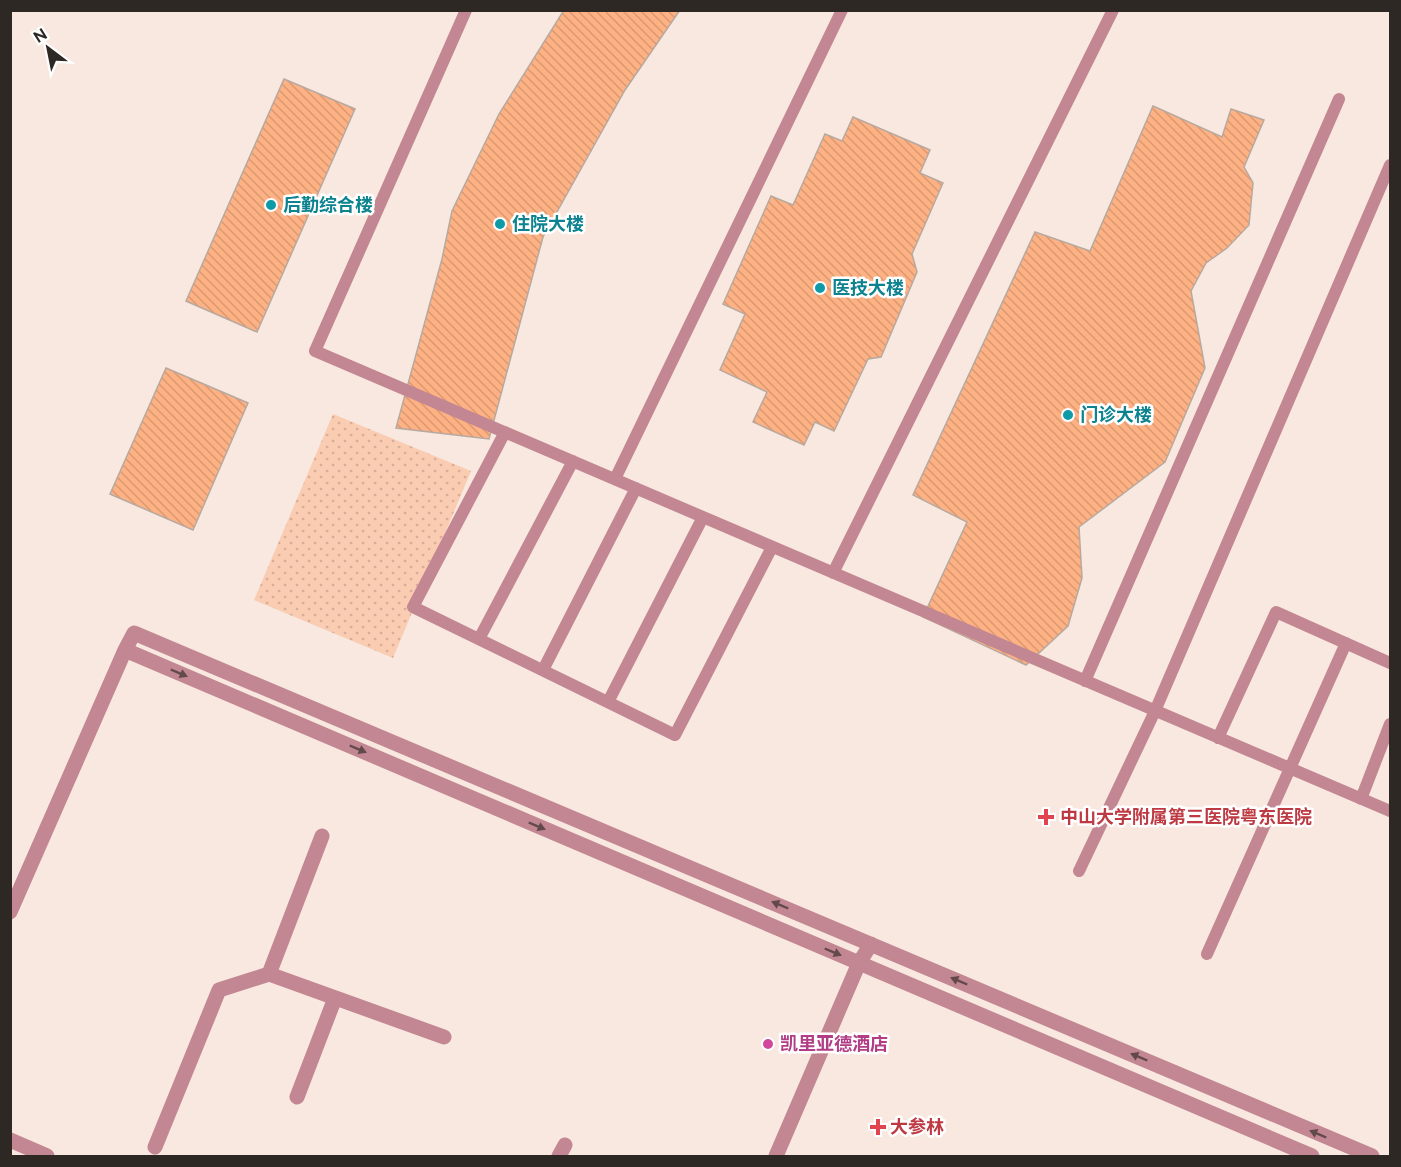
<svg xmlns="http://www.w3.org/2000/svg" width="1401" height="1167" viewBox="0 0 1401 1167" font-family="Raleway,'Noto Sans SC',sans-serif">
  <defs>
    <pattern id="grass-dots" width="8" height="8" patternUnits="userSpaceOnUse" patternTransform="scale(1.5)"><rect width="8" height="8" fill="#faccb2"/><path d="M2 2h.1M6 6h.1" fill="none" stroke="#d7af99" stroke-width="1.8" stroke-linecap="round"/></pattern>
    <pattern id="building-back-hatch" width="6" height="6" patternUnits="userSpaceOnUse" patternTransform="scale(1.5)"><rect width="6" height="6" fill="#feb284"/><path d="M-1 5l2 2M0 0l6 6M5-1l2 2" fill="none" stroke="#da9972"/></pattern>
  </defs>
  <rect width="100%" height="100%" fill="#f8e8df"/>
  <path fill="url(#grass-dots)" d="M333,414L471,471L393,658L254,600Z"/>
  <path fill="url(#building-back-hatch)" stroke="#b8a9a0" stroke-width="1.5" d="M564,10H680L625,90L543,237L489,439L396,428L442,259L452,211L499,114Z
    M284,79L355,109L257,332L186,301Z
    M1153,106L1222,137L1231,109L1264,120L1244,167L1253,183L1249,225L1227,248L1206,263L1191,291L1205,368L1165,462L1079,527L1082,578L1068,626L1026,665L923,617L967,522L913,495L1035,232L1090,251Z
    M853,117L930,150L920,173L943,183L912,254L917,272L881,357L868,359L834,431L815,422L804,445L753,422L767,392L720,370L745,314L723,304L771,196L793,205L825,134L842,141Z
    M166,368L248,403L193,530L110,494Z"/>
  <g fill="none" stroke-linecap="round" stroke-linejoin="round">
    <path stroke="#c38793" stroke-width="12" d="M466,10L315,351L1390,811
      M505,432L413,607L675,735L772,547
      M615,479L842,10
      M833,573L1113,10
      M479,639L573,461
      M543,670L636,488
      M1085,681L1339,99
      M608,702L703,517
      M1218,738L1276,612L1390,663
      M1361,799L1390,724
      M1079,871L1155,711L1390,165
      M1207,954L1346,643"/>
    <path stroke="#c38793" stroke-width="15" d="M125,650L1312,1156
      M10,912L125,650L134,633L1372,1156
      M269,974L444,1037
      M297,1097L335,998
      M10,1140L47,1156
      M155,1147L219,990L269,974L322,836
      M559,1156L565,1145
      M776,1156L859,963L871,944"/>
  </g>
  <defs><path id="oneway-solid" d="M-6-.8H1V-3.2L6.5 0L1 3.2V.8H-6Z" transform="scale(1.5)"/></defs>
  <g fill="#62494b">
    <use href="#oneway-solid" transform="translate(179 673) rotate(23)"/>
    <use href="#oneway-solid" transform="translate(358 749) rotate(23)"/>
    <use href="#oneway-solid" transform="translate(537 826) rotate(23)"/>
    <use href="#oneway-solid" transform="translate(780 905) rotate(-157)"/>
    <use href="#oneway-solid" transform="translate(833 952) rotate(23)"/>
    <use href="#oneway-solid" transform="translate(959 981) rotate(-157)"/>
    <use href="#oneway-solid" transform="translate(1139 1057) rotate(-157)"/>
    <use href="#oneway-solid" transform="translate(1318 1134) rotate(-157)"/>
  </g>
  <g fill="#0f9aa8" stroke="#fff" stroke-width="2">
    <circle cx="271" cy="205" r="6"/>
    <circle cx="500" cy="224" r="6"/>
    <circle cx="820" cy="288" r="6"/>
    <circle cx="1068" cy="415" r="6"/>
  </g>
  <g fill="#e0444e" stroke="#fff" stroke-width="2">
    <path d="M1043 808h6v6h6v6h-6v6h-6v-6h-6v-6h6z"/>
    <path d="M875 1118h6v6h6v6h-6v6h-6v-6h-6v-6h6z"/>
  </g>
  <circle fill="#d1479c" stroke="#fff" stroke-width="2" cx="768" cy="1044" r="6"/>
  <g text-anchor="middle" stroke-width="5" stroke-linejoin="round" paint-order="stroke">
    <g font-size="18" font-weight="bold" fill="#0d838f" stroke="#fff" text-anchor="start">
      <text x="283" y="211">后勤综合楼</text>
      <text x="512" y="230">住院大楼</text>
      <text x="832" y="294">医技大楼</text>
      <text x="1080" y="421">门诊大楼</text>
    </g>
    <g font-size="18" font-weight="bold" fill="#be3a42" stroke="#fff" text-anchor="start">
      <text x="1060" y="823">中山大学附属第三医院粤东医院</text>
      <text x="890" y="1133">大参林</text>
    </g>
    <g font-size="18" font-weight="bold" fill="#b23c85" stroke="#fff" text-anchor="start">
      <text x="780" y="1050">凯里亚德酒店</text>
    </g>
  </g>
  <rect width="1401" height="1167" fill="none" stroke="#2e2824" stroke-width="24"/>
  <g transform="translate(48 48) rotate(328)" stroke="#ffffff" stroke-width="4.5" paint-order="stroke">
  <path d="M0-4.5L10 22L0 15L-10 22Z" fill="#2e2824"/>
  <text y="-9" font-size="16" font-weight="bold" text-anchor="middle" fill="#2e2824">N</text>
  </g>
</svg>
